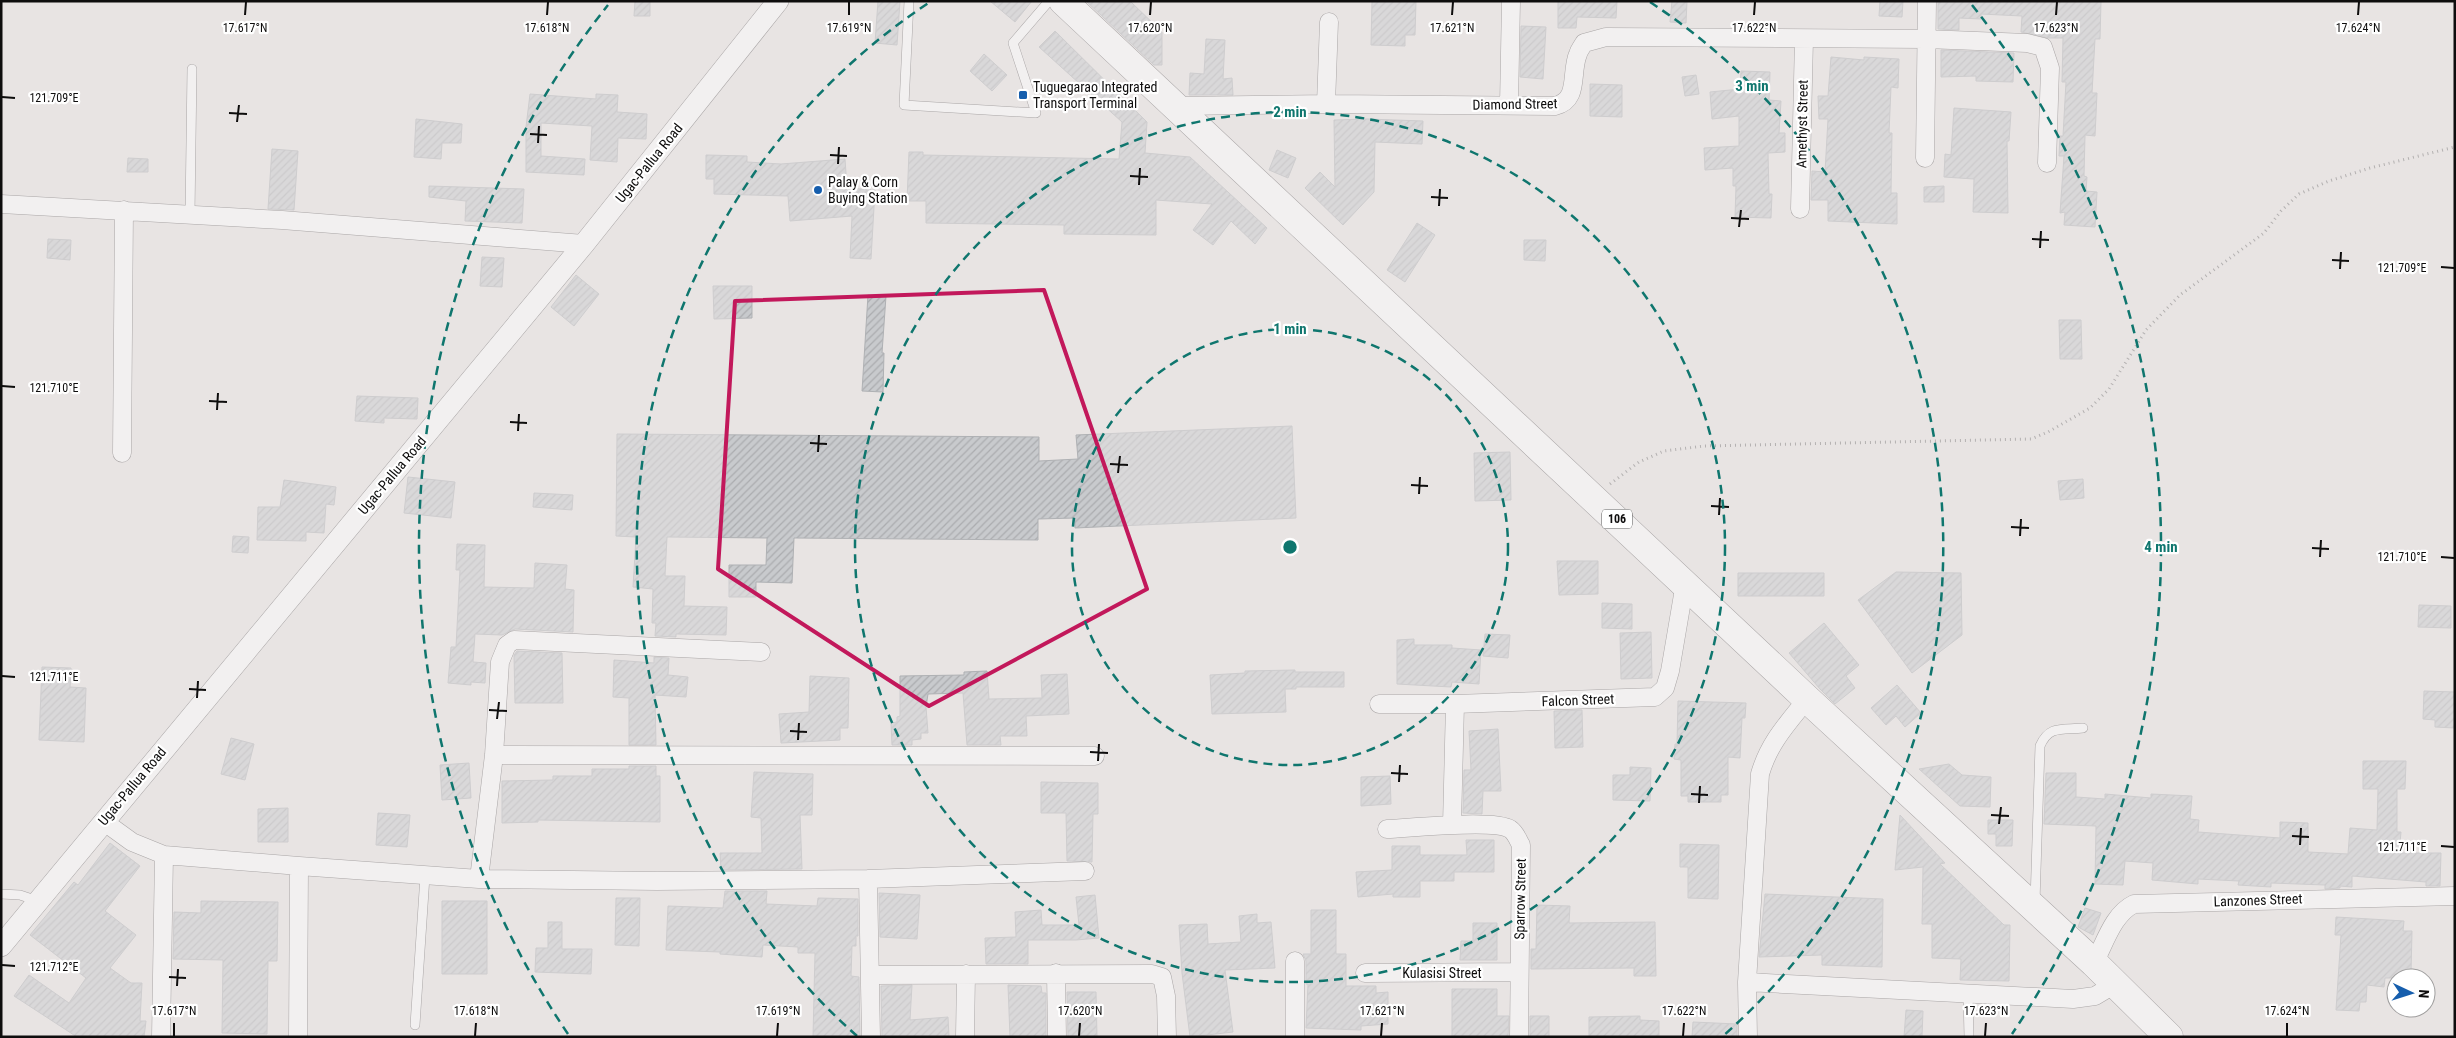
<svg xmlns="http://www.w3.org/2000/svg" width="2456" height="1038" viewBox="0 0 2456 1038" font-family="'Roboto Condensed',sans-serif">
  <defs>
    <pattern id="building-hatch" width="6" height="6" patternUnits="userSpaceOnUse" patternTransform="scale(1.25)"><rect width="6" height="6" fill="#c8cacd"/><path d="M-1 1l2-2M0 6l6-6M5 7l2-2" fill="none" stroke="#abacaf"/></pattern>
  </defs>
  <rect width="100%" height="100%" fill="#e8e4e3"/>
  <path fill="url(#building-hatch)" stroke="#afb1b4" d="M635,1H650V16H634Z
    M878,1H900L897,45L875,43Z
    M990,1H1032L1015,22Z
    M1086,1H1130L1162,32V65H1154Z
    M1372,1H1416L1415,35H1405V46L1371,45Z
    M1558,1H1617L1616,18L1577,17L1576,28H1558Z
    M1672,1H1687L1686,23L1670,22Z
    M1880,1H1903L1902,17L1879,16Z
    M1938,1H2101L2100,39H2095L2092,93H2097L2095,136L2085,135L2084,176L2087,177L2086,191L2097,192L2095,227L2064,225L2065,212L2060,213L2064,156H2059L2060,136H2063L2066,82H2062L2063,38H2048L2021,32L2022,16L1981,14V19L1959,18V30L1938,29Z
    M1521,26L1546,27L1543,79L1520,77Z
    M1055,31L1147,122L1145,153L1190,157L1267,228L1255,244L1231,221L1213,245L1193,230L1212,204L1156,200V235L1064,234V225L926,223V201H907L909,152H923V155L1119,159L1122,122L1039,47Z
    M1206,39L1225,40L1223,79L1232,78L1233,95H1189L1190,73L1204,74Z
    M1941,50L2014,53L2013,82L1976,81V76L1941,77Z
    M984,54L1007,75L992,91L970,71Z
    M1831,57L1864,60V57L1899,59L1898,88L1891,87L1889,133H1892L1891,193H1897V224L1828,221V200H1811L1812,171L1825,172L1828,119H1819L1818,96H1828Z
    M1741,71L1770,72L1769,100L1781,101L1779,133H1785V152L1768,153L1769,194H1772L1771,218L1735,217L1736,186H1733V168L1705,170L1704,148L1739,146V116L1712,119L1710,92L1740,89Z
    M1696,75L1699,94L1685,96L1682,77Z
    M1590,84L1622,85V117L1590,116Z
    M530,94L596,99V94L618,95L617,112L647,114L646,139L618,138L617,162L590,160L592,126L541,123V156L585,159L584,175L526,172V127Z
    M1954,108L2011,112L2009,141H2007L2008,213L1973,212L1974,179L1944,177L1945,154L1951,155Z
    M416,119L462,124L461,143H442L441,159L414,157Z
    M1367,119L1423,121L1422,144L1375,142L1374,192L1343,225L1305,188L1320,172L1335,187L1334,120Z
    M272,149L298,151L294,210L268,209Z
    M1277,150L1296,158L1288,178L1269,170Z
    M706,155L747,156V162L781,164L845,159L847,188L875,190L871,259L850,258L852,216L790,221L788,196L714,194V179H706Z
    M128,158L148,159V172H127Z
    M429,186L524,189L522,223L465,221L466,201L429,197Z
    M1944,186V202H1924V187Z
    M1417,223L1435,235L1405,282L1387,270Z
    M48,239L71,240L70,260L47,258Z
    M1524,240H1546L1545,261L1524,260Z
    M482,257L504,258L502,287L480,286Z
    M576,275L599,294L574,326L551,307Z
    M713,286H752V318L714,319Z
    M868,295L886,296L882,353H884L883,392L862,391Z
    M2059,320H2081L2082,359H2060Z
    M357,396L418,398L417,419L384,418V423L355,421Z
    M1292,426L1296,518L1075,528V518L1038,519V540L794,538L792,583L756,582V597H729V565H766L767,538L667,537L665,576H685L684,606L727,607L726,635L676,634V637L655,636L656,623H652L653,589L633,587L636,537L616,536L617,434L1039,437V461L1078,459L1076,435Z
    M1510,452L1511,500L1475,501L1474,453Z
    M408,477L455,482L451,518L404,513Z
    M2083,479L2084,498L2060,500L2058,481Z
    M284,480L336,487L334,505L326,504L324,533L306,532V541L257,540L258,507H280Z
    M534,493L573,495L572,510L533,507Z
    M233,536L249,537L248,553L232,552Z
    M457,544L485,545L484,587L534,588L535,563L567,565L565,589L574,590L573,632L515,629L502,635L475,634L473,662L486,663L485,683L471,682V685L448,683L451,647H456L460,570H456Z
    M1557,561H1598V594L1559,595Z
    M1896,572L1961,573L1962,635L1912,673L1858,600Z
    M1738,573H1824V596H1738Z
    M1602,603L1632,604V629L1602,628Z
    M2419,605L2451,606V628L2418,627Z
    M1824,623L1859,665L1846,676L1855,688L1835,704L1820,689L1789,653Z
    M1651,632L1652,678L1621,679L1620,633Z
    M1485,634L1510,635L1508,658L1483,656Z
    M1414,639V645H1452V648L1481,650L1479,684L1452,682L1451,687L1397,684V640Z
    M517,651L562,653L563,703H515L514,655Z
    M654,657L669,658L668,675L688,677L686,697L655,695L656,745H629V698L613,697L614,660L654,663Z
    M42,667L71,668L70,687L86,688L84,742L39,740Z
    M1295,670V672H1344V687H1296V689H1285L1286,712L1212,714L1210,675L1245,673V671Z
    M987,671L989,699L1042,698L1041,675L1067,674L1069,714L1026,716L1027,736H1000L1001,745H967L963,693L928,694L926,707L928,733H921V739L912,740V745H892L891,723L897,722V717L900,716V676L964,675V672Z
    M810,676L849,678L848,728H840V740L781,743L779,714L809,712Z
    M1897,685L1921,713L1905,727L1896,716L1886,725L1871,708Z
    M2424,691L2455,692V728L2435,727V720L2423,719Z
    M1678,701L1746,703L1745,718H1742L1740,758L1728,757V795H1721V802H1688V796H1681V760L1674,759L1675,744H1677Z
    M1582,710L1583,747L1555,748L1554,711Z
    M1498,729L1501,791H1483L1482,814L1463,813L1464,770H1471L1469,731Z
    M231,738L254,744L245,780L221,774Z
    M2363,761H2406L2405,789H2397V832H2401L2399,853H2441L2440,886H2426V882L2352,876V887L2340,886V888L2325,889V885L2271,883V887L2238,885L2239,881L2198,879V884L2152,880L2153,863L2125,861L2123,885L2095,884L2096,826L2044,824L2046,773H2076V797L2105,799V794L2151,798V794L2192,796L2190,819L2199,820L2198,832L2280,838V822L2308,823V852L2348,854L2350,828L2377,830L2378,789H2363Z
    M469,763L471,798L442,800L440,765Z
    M1949,764L1962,775L1991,777L1990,807L1960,806L1919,769Z
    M629,766H656V776H660V822L538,820V822L502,823V781L553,780V776H592V769H629Z
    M1630,767L1651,768L1650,801L1613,800V775H1630Z
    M754,772L813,774L812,815H800L802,869L721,870L720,853H762L761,818L751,817Z
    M1390,776L1391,804L1361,806V777Z
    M1041,782L1098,783V814H1093L1092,862L1067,861L1066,813H1041Z
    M288,808V842H258V809Z
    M378,813L410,815L407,847L376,845Z
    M1900,815L1945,863L1940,864L2004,925H2010L2009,981L1960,980L1961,959L1932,958V924H1922L1923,867L1895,870Z
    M1988,820H2013L2012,846H1996V834H1988Z
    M1466,840H1494V872H1454V881H1420V897H1393V894L1358,897L1356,872L1392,870V846H1420V855H1467Z
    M110,843L140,866L105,911L136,935L110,968L131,983H142L140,1021H146L144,1037H77L14,996L29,975L69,1003L86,978L30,935L74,882L78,885Z
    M1680,844L1719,845L1718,899L1688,898V867H1680Z
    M725,891H767L766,904L817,906L818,898L858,899V936H856V946H852L851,976L859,977L860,1037H813L815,953H798V947L763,945L762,957L720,954V952L666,950L668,906L723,908Z
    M879,893L920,895L917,939L880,937Z
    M1765,894L1883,899L1882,967L1822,965V955L1759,957Z
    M1095,895L1099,938L1076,940H1028V964H986L985,938L1016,937L1015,912L1041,910L1042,925H1079L1076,897Z
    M616,898H640L639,946L615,945Z
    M201,901L278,902L277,961H268L267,1034L222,1033L223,960L173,959L174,912L201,913Z
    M442,901H487V974H442Z
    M1537,905L1570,906L1569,923L1655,922L1656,976H1634V968L1531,969V949H1536Z
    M2085,908L2101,913L2093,935L2078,927Z
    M1311,910H1336V954H1346V986H1376V993L1388,992V1024L1361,1026V1030L1306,1028L1308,984H1306V961L1303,954H1311Z
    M1257,914V923L1271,922L1275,968L1225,970L1233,1032L1190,1037L1182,973L1179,925L1207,924L1208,944L1241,942L1239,916Z
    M2336,917L2404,921L2403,931H2412L2411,973H2402V978H2385L2384,987L2367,985L2366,1002H2360L2359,1011L2336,1010L2341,935H2335Z
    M548,922H562V949H592L591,974L535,972L536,948H548Z
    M1473,923H1497V960H1460L1461,941H1473Z
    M912,985L910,1020L948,1017L949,1037H882L881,986Z
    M1008,985L1041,986L1042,993H1046V1037H1010Z
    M1452,989H1497V1016H1509L1508,1037H1452Z
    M1067,992H1096L1097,1037H1068Z
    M1906,1010L1923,1011L1922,1037H1904Z
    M1530,1016H1549V1037H1530Z
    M1640,1016V1020L1659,1021V1037H1589V1017Z
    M1693,1022L1737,1024V1037H1692Z"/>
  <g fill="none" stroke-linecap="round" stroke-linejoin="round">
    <defs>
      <path id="service" d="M909,1L904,105L1036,113L1013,43L1049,1
        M190,214L192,69
        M1,894L20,895L38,901
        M2035,902L2040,746C2049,725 2062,730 2083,728
        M1968,994L1969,1037
        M415,1025L425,876"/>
      <path id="minor" d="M1326,104L1329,22
        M1509,105L1511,1
        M1177,106L1331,104L1555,106C1580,100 1570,73 1578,54C1579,50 1582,47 1584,43L1606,37L1926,39L2027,43L2043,47L2050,68L2047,163
        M1925,158L1927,1
        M1,204L282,220L584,244
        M1800,209L1804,39
        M122,453L124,210
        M1379,704H1455L1655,697L1665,688L1670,671L1685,583
        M494,755L1095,756
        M103,821L132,842L164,855L299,866L479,879L657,881L868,879L871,1037
        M1452,825L1455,704
        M1387,829C1410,828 1494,819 1510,829C1516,833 1518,840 1521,845L1519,1037
        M479,879L494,755L500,662L507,645L514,640L761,652
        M868,879L1085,871
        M1295,961V1037
        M2094,963C2105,943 2113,914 2134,904L2455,896
        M1056,973L1057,1037
        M1365,973L1519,972
        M871,975L1152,974L1162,977L1166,996L1167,1037
        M1747,982L2073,999L2095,996L2115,984
        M161,1037L164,855
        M298,1037L299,866
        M965,1037L966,974
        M1748,1037L1747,982L1760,774C1769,743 1787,724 1807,699"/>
      <path id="tertiary" d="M1,946L584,244L778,1"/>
      <path id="trunk" d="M1063,1L1807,699L2094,963L2169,1037"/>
    </defs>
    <use href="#service" stroke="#605c5c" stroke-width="10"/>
    <use href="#minor" stroke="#605c5c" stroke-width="19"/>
    <use href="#tertiary" stroke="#605c5c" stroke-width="22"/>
    <use href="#trunk" stroke="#605c5c" stroke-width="29"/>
    <path stroke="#757372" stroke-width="3" stroke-dasharray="1 4" stroke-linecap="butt" d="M1610,484L1639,462L1664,451L1704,446L2031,439L2048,432L2090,408L2109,389L2146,330L2180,295L2264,233L2281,211L2299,194L2329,181L2370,168L2455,147"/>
    <use href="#service" stroke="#fff" stroke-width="9"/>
    <use href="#minor" stroke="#fff" stroke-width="18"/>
    <use href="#tertiary" stroke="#fff" stroke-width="21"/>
    <use href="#trunk" stroke="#fff" stroke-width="28"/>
  </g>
  <path d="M0 0H2456V1038H0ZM1044,290L1147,589L929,706L718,569L735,301Z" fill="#e8e4e3" fill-opacity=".55" fill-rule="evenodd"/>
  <path fill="none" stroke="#c2185b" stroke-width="4" stroke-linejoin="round" d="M1044,290L1147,589L929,706L718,569L735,301Z"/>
  <path fill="none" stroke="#0e0d0d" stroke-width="2" d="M245,15L246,2M547,15L548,2M849,15V2M1150,15L1151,2M1452,15L1453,2M1754,15L1755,2M2056,15L2057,2M2358,15L2359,2M2,97L15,98M229,113L247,114M237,122L239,105M530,134L547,135M538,143L539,126M830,155L847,156M838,164L839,147M1130,176L1148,177M1139,185L1140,168M1431,197L1448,198M1439,206L1440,189M1731,218L1749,219M1739,227L1741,210M2032,239L2049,240M2040,248L2041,231M2332,260L2349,261M2441,267L2454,268M2340,269L2341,252M2,386L15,387M209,401L227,402M217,410L218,393M510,422L527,423M518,431L519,414M810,443L827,444M818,452L819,435M1110,464L1128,465M1118,473L1120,456M1411,485L1428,486M1419,494L1420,477M1711,506L1729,507M1719,515L1720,498M2011,527L2029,528M2020,536L2021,519M2312,548L2329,549M2320,557L2321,540M2441,557L2454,558M2,676L15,677M189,689L206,690M197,698L198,681M489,710L507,711M497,719L499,702M790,731L807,732M798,740L799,723M1090,752L1108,753M1098,761L1099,744M1391,773L1408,774M1399,782L1400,765M1691,794L1708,795M1699,803L1700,786M1991,815L2009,816M1999,824L2001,807M2292,836L2309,837M2300,845L2301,828M2441,846L2454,847M2,965L15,966M169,977L186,978M177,986L178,969M174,1036V1023M475,1036L476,1023M777,1036L778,1023M1079,1036L1080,1023M1381,1036L1382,1023M1683,1036L1684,1023M1985,1036L1986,1023M2287,1036V1023"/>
  <g fill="none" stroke="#0f766e" stroke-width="2.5" stroke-dasharray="9 6">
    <circle cx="1290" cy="547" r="218"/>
    <circle cx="1290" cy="547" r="435"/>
    <path d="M857 1036A653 653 0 0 1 930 2M1650 2A653 653 0 0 1 1723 1036"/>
    <path d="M568 1034A871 871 0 0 1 608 5M1972 5A871 871 0 0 1 2012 1034"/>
  </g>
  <g fill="#165ead" stroke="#fff" stroke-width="2">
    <rect x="1018" y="90" width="10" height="10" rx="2.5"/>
    <circle cx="818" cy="190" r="5"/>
  </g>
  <g text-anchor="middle" stroke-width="4.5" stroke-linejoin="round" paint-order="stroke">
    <rect fill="#fff" stroke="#565656" stroke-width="1" x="1602" y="509.5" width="30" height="19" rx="4"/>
    <g font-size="12" font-weight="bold" fill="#0e0d0d">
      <text x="1617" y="523">106</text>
    </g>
    <g font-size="14" fill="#0e0d0d" stroke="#fff" text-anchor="start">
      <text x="1033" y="92">Tuguegarao Integrated<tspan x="1033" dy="16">Transport Terminal</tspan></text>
      <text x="828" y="187">Palay &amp; Corn<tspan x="828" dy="16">Buying Station</tspan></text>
    </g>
    <g font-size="14" fill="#0e0d0d" stroke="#fff">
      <text transform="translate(1515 104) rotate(-1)" y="5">Diamond Street</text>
      <text transform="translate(1802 124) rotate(-89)" y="5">Amethyst Street</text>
      <text transform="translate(649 163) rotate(-51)" y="5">Ugac-Pallua Road</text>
      <text transform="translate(392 475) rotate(-50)" y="5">Ugac-Pallua Road</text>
      <text transform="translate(1578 700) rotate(-2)" y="5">Falcon Street</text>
      <text transform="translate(132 786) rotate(-50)" y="5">Ugac-Pallua Road</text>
      <text transform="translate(1520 899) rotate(-89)" y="5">Sparrow Street</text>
      <text transform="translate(2258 900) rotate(-2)" y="5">Lanzones Street</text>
      <text x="1442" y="978">Kulasisi Street</text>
    </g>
  </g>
  <g font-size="12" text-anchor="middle" fill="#0e0d0d" stroke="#fff" stroke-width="4.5" stroke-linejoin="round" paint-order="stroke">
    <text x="245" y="32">17.617°N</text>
    <text x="547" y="32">17.618°N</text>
    <text x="849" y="32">17.619°N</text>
    <text x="1150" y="32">17.620°N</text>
    <text x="1452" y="32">17.621°N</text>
    <text x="1754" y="32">17.622°N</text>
    <text x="2056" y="32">17.623°N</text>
    <text x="2358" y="32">17.624°N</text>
    <text x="54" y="102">121.709°E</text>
    <text x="2402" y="272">121.709°E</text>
    <text x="54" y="392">121.710°E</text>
    <text x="2402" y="561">121.710°E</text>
    <text x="54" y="681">121.711°E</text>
    <text x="2402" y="851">121.711°E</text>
    <text x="54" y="971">121.712°E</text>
    <text x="174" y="1015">17.617°N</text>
    <text x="476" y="1015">17.618°N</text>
    <text x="778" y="1015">17.619°N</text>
    <text x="1080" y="1015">17.620°N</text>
    <text x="1382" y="1015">17.621°N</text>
    <text x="1684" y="1015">17.622°N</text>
    <text x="1986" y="1015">17.623°N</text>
    <text x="2287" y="1015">17.624°N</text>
  </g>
  <circle cx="1290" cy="547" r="8" fill="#0f766e" stroke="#fff" stroke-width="2.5"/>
  <g font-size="15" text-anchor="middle" font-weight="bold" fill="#0f766e" stroke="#fff" stroke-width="4.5" stroke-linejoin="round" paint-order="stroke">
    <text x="1752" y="91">3 min</text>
    <text x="1290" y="117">2 min</text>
    <text x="1290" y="334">1 min</text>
    <text x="2161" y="552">4 min</text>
  </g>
  <rect width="2456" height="1038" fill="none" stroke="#0e0d0d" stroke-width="5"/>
  <g transform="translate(2411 993) rotate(94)"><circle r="24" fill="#ffffff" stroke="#9f9e9e"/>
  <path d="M0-4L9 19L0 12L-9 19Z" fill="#165ead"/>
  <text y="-8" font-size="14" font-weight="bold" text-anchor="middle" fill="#0e0d0d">N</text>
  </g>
</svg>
